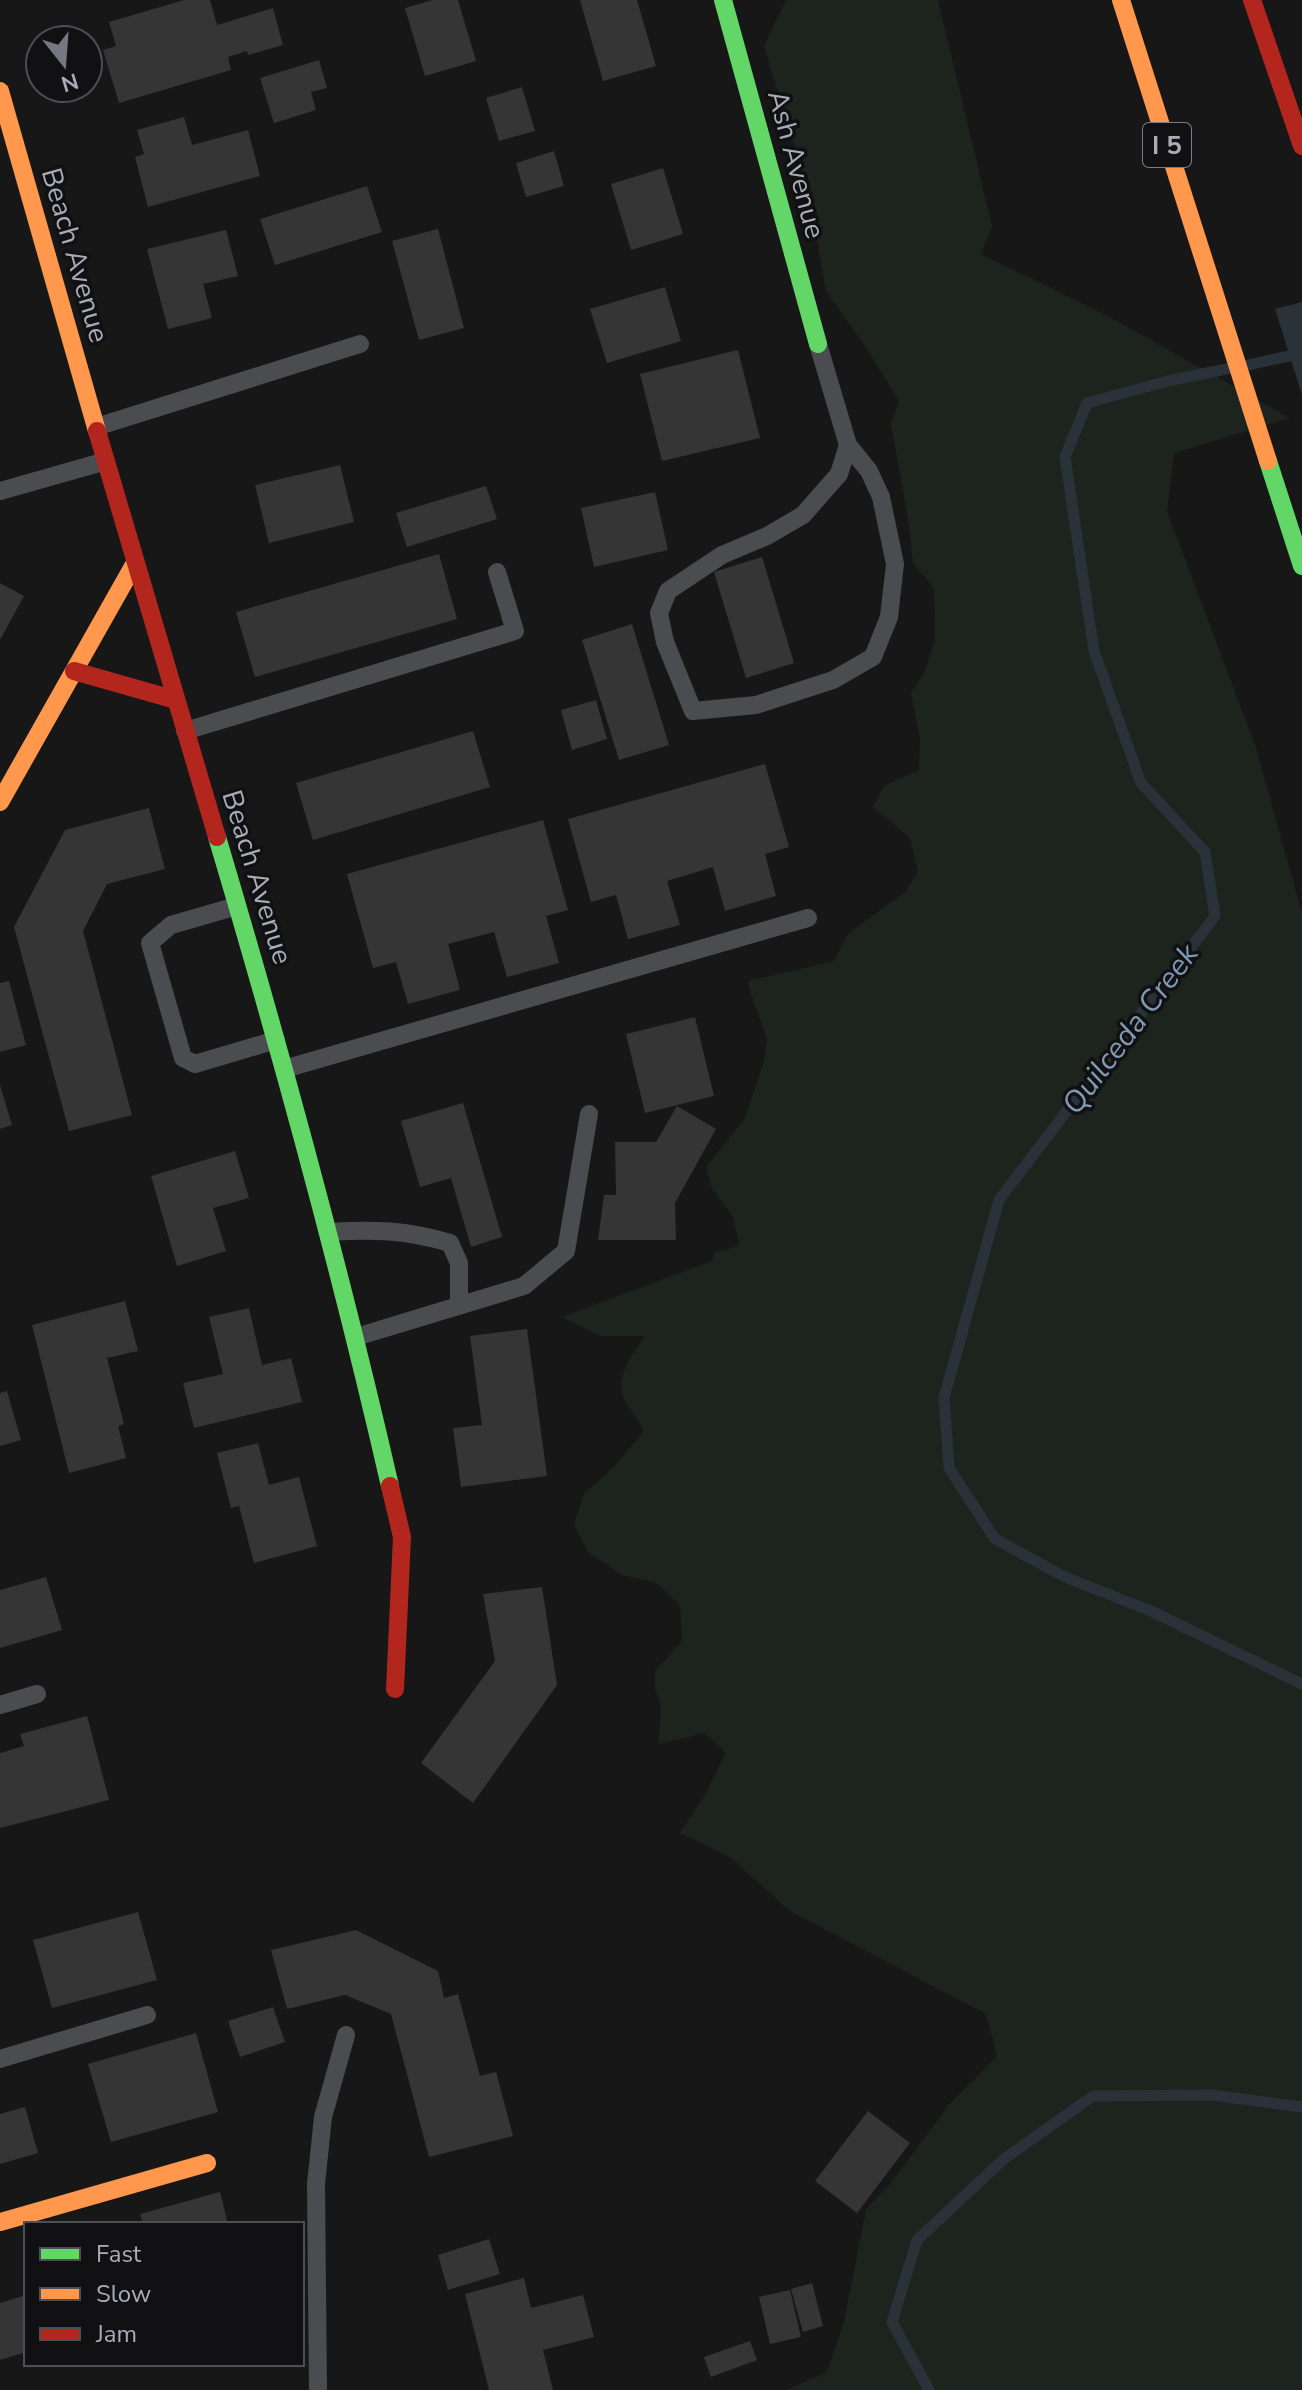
<svg xmlns="http://www.w3.org/2000/svg" width="1302" height="2390" viewBox="0 0 1302 2390" font-family="'Nunito Sans',sans-serif">
  <rect width="100%" height="100%" fill="#171717"/>
  <path fill="#1d241e" d="M786,0H938L992,226L981,254L1106,315L1290,418L1174,453L1167,511L1255,745L1302,913V2390H787L827,2372L844,2322L866,2209L890,2184L948,2106L997,2056L986,2014L790,1911L730,1857L680,1833L706,1793L726,1753L705,1733L658,1744L661,1707L655,1688V1671L682,1641L680,1605L655,1582L622,1575L588,1552L574,1525L584,1494L614,1467L644,1431C639,1420 632,1412 626,1403C612,1380 632,1354 645,1336H600L562,1317L712,1261L715,1252L739,1246L733,1216L712,1189L706,1167L745,1118L764,1061L767,1039L750,992L748,981L834,961L848,934L905,892L918,872L910,838L873,807L884,786L919,770L920,740L911,692L924,674L935,639L934,588L913,563L908,518L891,424L899,401L867,349L826,291L809,195L764,46Z"/>
  <path fill="#2a3239" d="M1302,302V395L1275,309Z"/>
  <g fill="none" stroke-linecap="round" stroke-linejoin="round">
    <path stroke="#2a3239" stroke-width="11" d="M1248,365L1302,353
      M1231,368L1168,381L1087,403L1065,457L1094,651L1141,783L1205,852L1215,916L999,1200L944,1398L949,1468L995,1539L1065,1577L1153,1612L1302,1684
      M929,2390L892,2322L917,2240L1004,2159L1093,2096L1212,2095L1302,2107"/>
  </g>
  <path fill="#353536" d="M184,0H210L217,25L273,8L283,45L248,55L247,51L228,57L231,70L119,103L103,50L116,46L109,22Z
    M433,0H458L476,61L425,76L405,8Z
    M580,0H637L656,66L603,81Z
    M319,60L327,88L311,92L316,110L274,123L260,78Z
    M522,87L535,131L499,141L486,98Z
    M184,117L192,145L248,130L260,176L148,207L135,157L144,154L137,130Z
    M554,151L564,186L526,197L516,163Z
    M663,168L683,234L631,250L611,184Z
    M367,186L382,232L275,265L260,219Z
    M438,229L464,328L419,340L392,241Z
    M226,230L238,276L203,284L212,318L168,329L147,249Z
    M665,287L681,341L607,363L590,309Z
    M738,350L760,438L662,461L640,374Z
    M340,465L354,522L269,543L255,485Z
    M486,486L497,519L407,547L396,513Z
    M655,492L668,550L594,567L581,508Z
    M439,554L457,619L255,677L236,612Z
    M762,557L794,663L746,678L714,572Z
    M0,583L24,596L0,640Z
    M632,624L669,745L619,760L582,640Z
    M596,700L607,739L572,750L561,710Z
    M473,731L490,787L313,840L296,783Z
    M765,764L789,847L765,854L776,896L725,911L713,867L667,881L680,925L628,939L616,895L591,902L568,819Z
    M149,808L165,869L107,884L83,931L132,1115L69,1131L14,927L65,830Z
    M543,820L568,910L546,916L559,963L507,977L494,932L448,944L460,990L408,1004L396,962L373,968L347,874Z
    M9,981L26,1045L0,1052V983Z
    M695,1017L714,1096L645,1113L626,1034Z
    M0,1085L12,1125L0,1129Z
    M463,1103L502,1237L471,1247L451,1178L420,1187L401,1121Z
    M677,1106L716,1129L675,1203L676,1240H598L604,1195H616L615,1142H656Z
    M235,1151L249,1198L213,1208L226,1251L177,1266L151,1176Z
    M125,1301L138,1351L107,1358L124,1424L118,1426L126,1458L69,1473L32,1325Z
    M249,1308L262,1365L291,1358L302,1402L194,1428L183,1383L223,1374L209,1317Z
    M527,1329L547,1476L461,1487L453,1428L482,1425L470,1336Z
    M7,1391L21,1440L0,1446V1393Z
    M258,1443L269,1485L299,1477L317,1546L254,1563L239,1506L231,1508L217,1453Z
    M46,1577L62,1630L0,1648V1590Z
    M542,1587L557,1685L473,1803L421,1763L495,1661L483,1594Z
    M87,1716L109,1800L0,1828V1753L24,1746L20,1734Z
    M138,1912L157,1980L52,2008L33,1940Z
    M356,1930L438,1971L444,1998L458,1994L480,2076L496,2072L513,2136L429,2157L391,2014L345,1995L287,2009L271,1950Z
    M273,2007L285,2042L240,2057L228,2021Z
    M196,2033L218,2112L111,2142L88,2064Z
    M25,2107L38,2153L0,2164V2114Z
    M868,2111L910,2143L857,2213L815,2181Z
    M220,2192L228,2224H143L140,2214Z
    M489,2239L500,2274L448,2290L438,2255Z
    M524,2278L531,2308L583,2295L594,2337L543,2350L553,2390H489L465,2294Z
    M812,2283L823,2326L803,2332L791,2289Z
    M790,2290L801,2337L770,2344L759,2297Z
    M26,2295V2352L0,2360V2303Z
    M750,2341L757,2360L711,2377L704,2357Z"/>
  <g fill="none" stroke-linecap="round" stroke-linejoin="round">
    <path stroke="#4b4c50" stroke-width="18" d="M818,344L848,445L839,474L803,515L767,536L722,555L668,591L659,613L665,642L693,711L756,705L833,680L873,657L889,617L895,564L881,497L869,471L848,445
      M96,427L360,344
      M0,491L106,461
      M185,731L515,631L497,572
      M237,906L171,925L150,943L183,1058L195,1064L276,1040
      M284,1069L808,918
      M328,1232C373,1229 406,1230 450,1243L459,1263V1306
      M356,1337L524,1286L566,1251L589,1114
      M0,1705L37,1694
      M0,2059L147,2015
      M318,2390L316,2184L323,2117L346,2035"/>
    <path stroke="#63d668" stroke-width="18" d="M723,0L818,344
      M1268,461L1302,566
      M217,837C281,1052 340,1268 390,1486"/>
    <path stroke="#ff974d" stroke-width="18" d="M1121,0L1268,461
      M0,91L97,431
      M0,802L135,563
      M0,2222L207,2163"/>
    <path stroke="#b3261e" stroke-width="18" d="M1252,0L1302,146
      M97,431L217,837
      M74,671L176,700
      M390,1486L402,1537L395,1689"/>
  </g>
  <g text-anchor="middle" stroke-width="7" stroke-linejoin="round" paint-order="stroke">
    <rect fill="#111113" stroke="#7b7e86" stroke-width="2" x="1143" y="123" width="48" height="44" rx="6"/>
    <g font-size="26" font-weight="bold" fill="#a8adb8">
      <text x="1167" y="154">I 5</text>
    </g>
    <g font-size="28" fill="#a8adb8" stroke="#111113">
      <text transform="translate(797 164) rotate(75)" y="10">Ash Avenue</text>
      <text transform="translate(76 255) rotate(74)" y="10">Beach Avenue</text>
      <text transform="translate(258 877) rotate(73)" y="10">Beach Avenue</text>
    </g>
    <g font-size="30" font-style="italic" fill="#7f9bb3" stroke="#111113">
      <text transform="translate(1130 1029) rotate(-53)" y="10">Quilceda Creek</text>
    </g>
  </g>
  <rect x="24" y="2222" width="280" height="144" fill="#111113" stroke="#4d4f55" stroke-width="2"/>
  <rect x="40" y="2248" width="40" height="12" fill="#63d668" stroke="#4d4f55" stroke-width="2"/>
  <text x="96" y="2262" font-size="24" fill="#a8adb8">Fast</text>
  <rect x="40" y="2288" width="40" height="12" fill="#ff974d" stroke="#4d4f55" stroke-width="2"/>
  <text x="96" y="2302" font-size="24" fill="#a8adb8">Slow</text>
  <rect x="40" y="2328" width="40" height="12" fill="#b3261e" stroke="#4d4f55" stroke-width="2"/>
  <text x="96" y="2342" font-size="24" fill="#a8adb8">Jam</text>
  <g transform="translate(64 64) rotate(163)"><circle r="38" fill="#111113" stroke="#4d4f55" stroke-width="2"/>
  <path d="M0-6L14 30L0 20L-14 30Z" fill="#757880"/>
  <text y="-12" font-size="22" font-weight="bold" text-anchor="middle" fill="#a8adb8">N</text>
  </g>
</svg>
